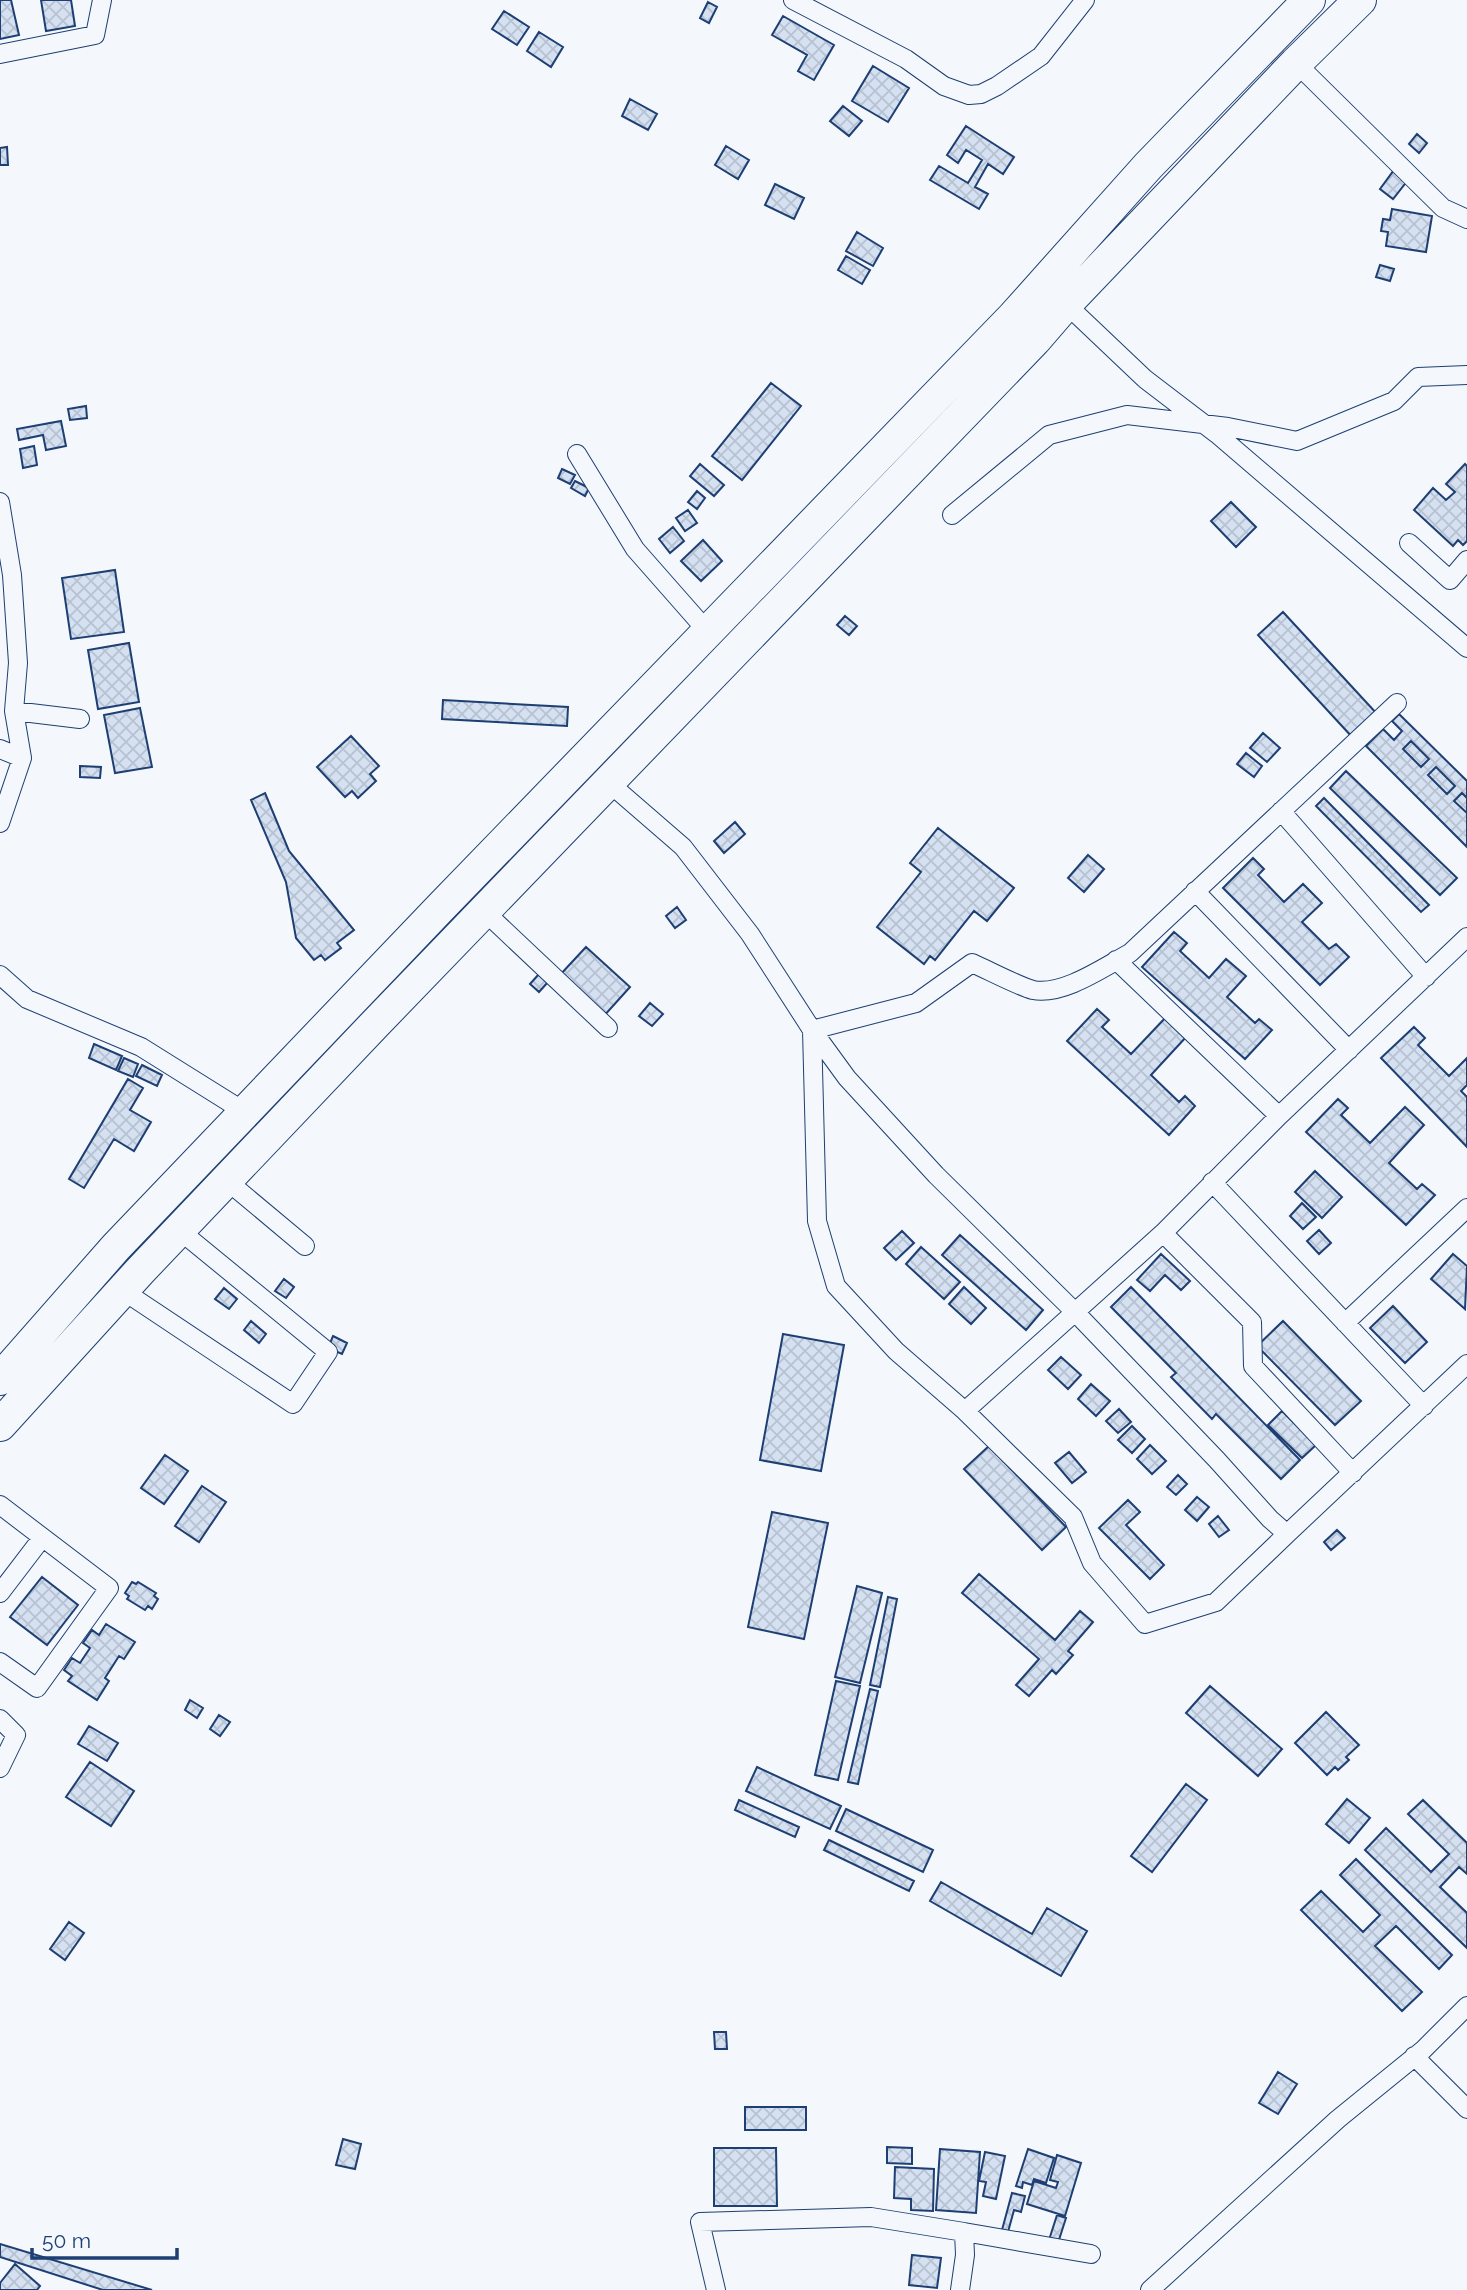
<svg xmlns="http://www.w3.org/2000/svg" width="1467" height="2290" viewBox="0 0 1467 2290" font-family="Raleway,sans-serif">
  <defs>
    <pattern id="building-cross-hatch" width="8" height="8" patternUnits="userSpaceOnUse" patternTransform="scale(1.75)"><rect width="8" height="8" fill="#d5e0f0"/><path d="M0 0l8 8M0 8l8-8" fill="none" stroke="#b6c1d1"/></pattern>
  </defs>
  <rect width="100%" height="100%" fill="#f4f7fb"/>
  <path fill="url(#building-cross-hatch)" stroke="#1d3f73" stroke-width="2" fill-rule="evenodd" d="M0,0H11L19,35L0,39Z
    M41,0H71L75,26L46,31Z
    M708,2L717,7L709,23L700,18Z
    M504,11L529,27L517,45L492,29Z
    M783,16L834,45L814,80L798,71L807,55L772,35Z
    M539,32L563,47L551,67L527,51Z
    M873,66L909,88L888,122L852,101Z
    M630,99L657,114L648,130L622,116Z
    M843,106L862,121L849,136L830,121Z
    M966,126L1014,157L1003,174L988,164L975,187L988,194L979,209L930,180L939,166L968,183L982,160L966,150L958,163L947,155Z
    M1417,134L1427,143L1419,153L1409,144Z
    M726,146L749,160L738,179L715,165Z
    M7,147L8,165H0V148Z
    M1394,170L1408,180L1393,199L1380,189Z
    M775,184L804,198L794,219L765,205Z
    M1392,209L1432,216L1426,252L1386,246L1388,232L1381,231L1383,219L1390,220Z
    M857,232L883,248L873,266L846,251Z
    M846,256L870,270L862,284L838,270Z
    M1380,265L1394,269L1390,281L1376,277Z
    M771,383L801,406L742,480L712,456Z
    M86,406L87,418L70,420L68,409Z
    M61,421L66,446L46,450L43,435L19,440L17,429Z
    M34,446L37,465L23,468L20,449Z
    M700,464L724,485L714,496L690,476Z
    M1465,464L1467,466V541L1463,545L1458,540L1453,546L1414,510L1433,488L1446,500L1455,492L1446,484Z
    M562,469L575,475L570,484L558,478Z
    M575,481L589,488L585,496L571,488Z
    M697,491L705,498L697,509L688,502Z
    M1231,502L1256,527L1236,547L1211,521Z
    M688,510L697,523L685,531L676,518Z
    M673,527L684,541L670,553L659,539Z
    M703,540L722,561L701,581L681,561Z
    M115,570L124,632L71,639L62,578Z
    M1283,612L1378,715L1353,738L1258,635Z
    M845,616L857,626L849,635L837,625Z
    M129,643L139,702L98,709L88,650Z
    M443,700L568,707L567,726L442,719Z
    M140,708L152,767L115,773L104,715Z
    M1399,714L1467,781V798L1462,793L1454,801L1467,813V847L1366,746L1383,729L1394,740L1402,731L1392,721ZM1411,741L1429,759L1421,767L1403,749ZM1436,767L1455,786L1447,794L1428,775Z
    M1263,733L1280,748L1267,762L1250,748Z
    M351,736L379,766L370,774L376,781L358,798L352,791L345,797L317,767Z
    M1411,741L1429,759L1421,767L1403,749Z
    M1246,753L1262,766L1254,777L1237,764Z
    M80,766L101,767L100,778L80,777Z
    M1436,767L1455,786L1447,794L1428,775Z
    M1346,771L1457,878L1440,895L1330,788Z
    M265,793L289,851L354,930L337,943L341,948L325,960L321,955L314,960L296,938L286,882L251,800Z
    M1462,793L1467,798V813L1454,801Z
    M1324,798L1429,905L1421,912L1316,806Z
    M735,822L745,834L724,853L714,841Z
    M938,828L1014,888L987,921L974,911L935,960L930,956L924,964L877,927L921,872L910,863Z
    M1088,855L1104,869L1084,892L1068,878Z
    M1253,858L1264,869L1258,875L1284,902L1303,884L1322,903L1302,922L1329,949L1336,944L1349,957L1320,985L1223,888Z
    M677,907L686,920L675,928L666,916Z
    M1174,932L1187,943L1180,951L1209,978L1226,959L1246,976L1227,997L1255,1023L1259,1019L1272,1030L1245,1059L1142,967Z
    M586,947L630,987L603,1017L559,976Z
    M539,974L548,982L539,992L530,984Z
    M650,1003L663,1014L652,1026L639,1016Z
    M1097,1009L1109,1020L1102,1027L1131,1054L1166,1017L1187,1036L1151,1075L1179,1102L1185,1096L1195,1106L1169,1135L1067,1041Z
    M1414,1027L1425,1038L1418,1045L1449,1076L1467,1058V1085L1461,1091L1467,1097V1147L1381,1058Z
    M94,1044L122,1056L116,1070L89,1058Z
    M124,1058L138,1064L133,1077L118,1071Z
    M142,1065L162,1075L157,1086L136,1076Z
    M128,1079L143,1088L130,1110L151,1122L134,1151L114,1139L84,1188L69,1179Z
    M1338,1099L1348,1108L1341,1115L1370,1143L1405,1107L1424,1125L1389,1163L1417,1189L1422,1184L1435,1195L1406,1225L1306,1132Z
    M1315,1171L1342,1197L1322,1218L1295,1192Z
    M1302,1203L1316,1217L1303,1229L1290,1216Z
    M1319,1230L1331,1243L1319,1254L1307,1241Z
    M902,1231L914,1243L896,1260L884,1248Z
    M960,1235L1043,1310L1026,1330L942,1255Z
    M921,1247L960,1282L944,1299L906,1264Z
    M1161,1254L1190,1281L1181,1290L1165,1275L1150,1291L1137,1280Z
    M1453,1254L1467,1266L1465,1309L1431,1279Z
    M284,1279L294,1287L286,1298L275,1291Z
    M964,1287L986,1308L971,1324L949,1304Z
    M1131,1287L1300,1460L1281,1479L1216,1414L1212,1419L1171,1377L1176,1373L1111,1307Z
    M224,1288L237,1299L229,1309L215,1299Z
    M1393,1306L1427,1342L1405,1363L1370,1328Z
    M251,1321L266,1334L259,1343L244,1330Z
    M1283,1321L1361,1401L1335,1425L1257,1346Z
    M783,1334L844,1345L821,1471L760,1460Z
    M333,1336L347,1343L342,1354L328,1348Z
    M1061,1357L1081,1375L1068,1389L1048,1370Z
    M1091,1384L1110,1401L1096,1416L1078,1399Z
    M1119,1409L1131,1422L1118,1433L1106,1421Z
    M1282,1411L1316,1445L1302,1458L1268,1425Z
    M1132,1426L1145,1439L1132,1453L1118,1440Z
    M1150,1445L1166,1461L1152,1474L1137,1459Z
    M989,1446L1066,1527L1042,1550L964,1469Z
    M1069,1452L1086,1472L1072,1483L1055,1463Z
    M165,1455L188,1471L164,1504L141,1488Z
    M1178,1475L1187,1484L1176,1495L1167,1487Z
    M202,1486L226,1502L199,1542L175,1526Z
    M1197,1497L1209,1507L1197,1521L1185,1510Z
    M1128,1500L1140,1512L1126,1525L1164,1565L1150,1579L1099,1528Z
    M772,1512L828,1523L804,1639L748,1627Z
    M1218,1516L1229,1530L1219,1537L1209,1524Z
    M1337,1530L1345,1538L1331,1550L1324,1542Z
    M979,1574L1055,1640L1080,1611L1093,1622L1068,1651L1073,1655L1056,1674L1052,1670L1029,1696L1016,1685L1039,1659L962,1593Z
    M42,1577L78,1605L47,1645L10,1617Z
    M132,1582L136,1584L138,1582L156,1593L154,1596L158,1599L152,1609L148,1606L145,1610L127,1599L129,1596L125,1593Z
    M857,1586L882,1593L860,1683L835,1677Z
    M888,1597L897,1599L880,1687L870,1685Z
    M106,1624L135,1642L124,1659L119,1656L105,1678L109,1681L97,1700L68,1681L72,1676L64,1670L72,1658L80,1663L90,1648L83,1643L92,1630L99,1635Z
    M836,1681L860,1686L838,1780L815,1775Z
    M1210,1686L1282,1749L1258,1776L1186,1713Z
    M870,1689L878,1691L858,1784L848,1782Z
    M190,1700L203,1708L197,1718L185,1710Z
    M1326,1712L1359,1745L1346,1757L1349,1760L1338,1770L1335,1767L1327,1775L1295,1743Z
    M219,1715L230,1722L220,1736L210,1729Z
    M89,1726L118,1743L107,1761L78,1744Z
    M90,1762L134,1791L111,1826L66,1797Z
    M757,1767L841,1806L830,1829L746,1791Z
    M1186,1784L1207,1800L1152,1872L1131,1856Z
    M1347,1799L1370,1818L1349,1843L1326,1824Z
    M739,1800L799,1827L795,1837L735,1810Z
    M1423,1800L1467,1843V1874L1459,1867L1440,1887L1467,1913V1948L1365,1850L1386,1828L1431,1872L1449,1854L1408,1814Z
    M846,1809L933,1850L923,1872L836,1831Z
    M829,1840L914,1881L909,1891L824,1850Z
    M1356,1859L1452,1955L1439,1969L1396,1926L1375,1946L1422,1992L1402,2011L1301,1910L1321,1891L1363,1932L1380,1915L1340,1875Z
    M941,1882L1032,1934L1047,1908L1087,1931L1061,1976L930,1901Z
    M69,1922L84,1933L65,1960L50,1949Z
    M714,2032H726L727,2049H715Z
    M1278,2072L1297,2084L1278,2114L1259,2103Z
    M745,2107H806V2130H745Z
    M343,2139L361,2144L355,2169L336,2165Z
    M887,2147L912,2148V2164L887,2163Z
    M714,2148H776L777,2206H714Z
    M940,2149L980,2152L976,2213L936,2210Z
    M1028,2149L1054,2158L1046,2183L1034,2179L1032,2185L1023,2182L1022,2188L1016,2186Z
    M985,2152L1005,2156L996,2199L983,2196L986,2182L979,2181Z
    M1057,2155L1081,2163L1065,2216L1027,2204L1034,2181L1056,2188L1058,2182L1050,2180Z
    M895,2167L934,2169L933,2211L911,2210V2199L894,2198Z
    M1012,2193L1025,2196L1021,2212L1014,2210L1008,2232L1002,2230Z
    M1057,2215L1066,2218L1058,2243L1049,2240Z
    M0,2244L152,2290H103L0,2257Z
    M912,2255L941,2258L937,2288L909,2285Z
    M15,2264L40,2286L37,2290H0V2283Z"/>
  <g fill="none" stroke-linecap="round" stroke-linejoin="round">
    <defs>
      <path id="street" d="M793,0L906,59L944,86L969,95L981,94L997,86L1041,56L1085,0
        M0,54L95,35L102,0
        M1296,63L1443,208L1467,219
        M1066,304L1145,379L1217,434L1467,648
        M577,454L635,549L708,632
        M0,502L12,575L18,663L14,711L22,758L0,823
        M952,515L1049,435L1127,415L1228,427L1297,441L1394,401L1418,377L1467,375
        M1409,543L1450,580L1467,560
        M1397,703L1130,953C1104,967 1063,996 1033,990C1018,986 988,970 972,963L916,1003L812,1030L817,1221L836,1286L896,1351L965,1411L1163,1233L1279,1116L1467,937
        M14,711L80,719
        M0,749L22,758
        M608,782L683,847L750,934L812,1030L847,1078L936,1175L1076,1313L1217,1460L1270,1519L1287,1534L1467,1364
        M1281,811L1426,977
        M1195,891L1349,1050
        M484,911L608,1028
        M1116,960L1279,1116
        M0,975L27,999L141,1047L245,1112
        M226,1180L305,1246
        M1212,1182L1424,1406
        M1163,1233L1252,1322L1253,1366L1353,1473
        M122,1290L293,1404L328,1352L179,1230
        M1345,1323L1467,1208
        M965,1411L1073,1517L1092,1563L1145,1624L1216,1602L1287,1534
        M0,1505L109,1588L37,1688L0,1662
        M0,1593L42,1538
        M0,1719L16,1735L0,1768
        M1414,2056L1467,2109
        M716,2290L700,2222L871,2217L964,2232
        M960,2290L965,2255L964,2232L1091,2254
        M1150,2290L1338,2119L1423,2050L1467,2006"/>
      <path id="highway" d="M0,1379L116,1247L441,907L1013,317L1148,166L1309,0
        M0,1425L140,1271L375,1024L1035,340L1066,304L1296,63L1360,0"/>
    </defs>
    <use href="#street" stroke="#1d3f73" stroke-width="20"/>
    <use href="#highway" stroke="#1d3f73" stroke-width="34"/>
    <use href="#street" stroke="#f4f7fb" stroke-width="18"/>
    <use href="#highway" stroke="#f4f7fb" stroke-width="32"/>
  </g>
  <path d="M32 2248v10h145v-10" fill="none" stroke="#1d3f73" stroke-width="3.5"/>
  <text x="42" y="2248" font-size="21" fill="#1d3f73" stroke="#f4f7fb" stroke-width="5" paint-order="stroke">50 m</text>
</svg>
